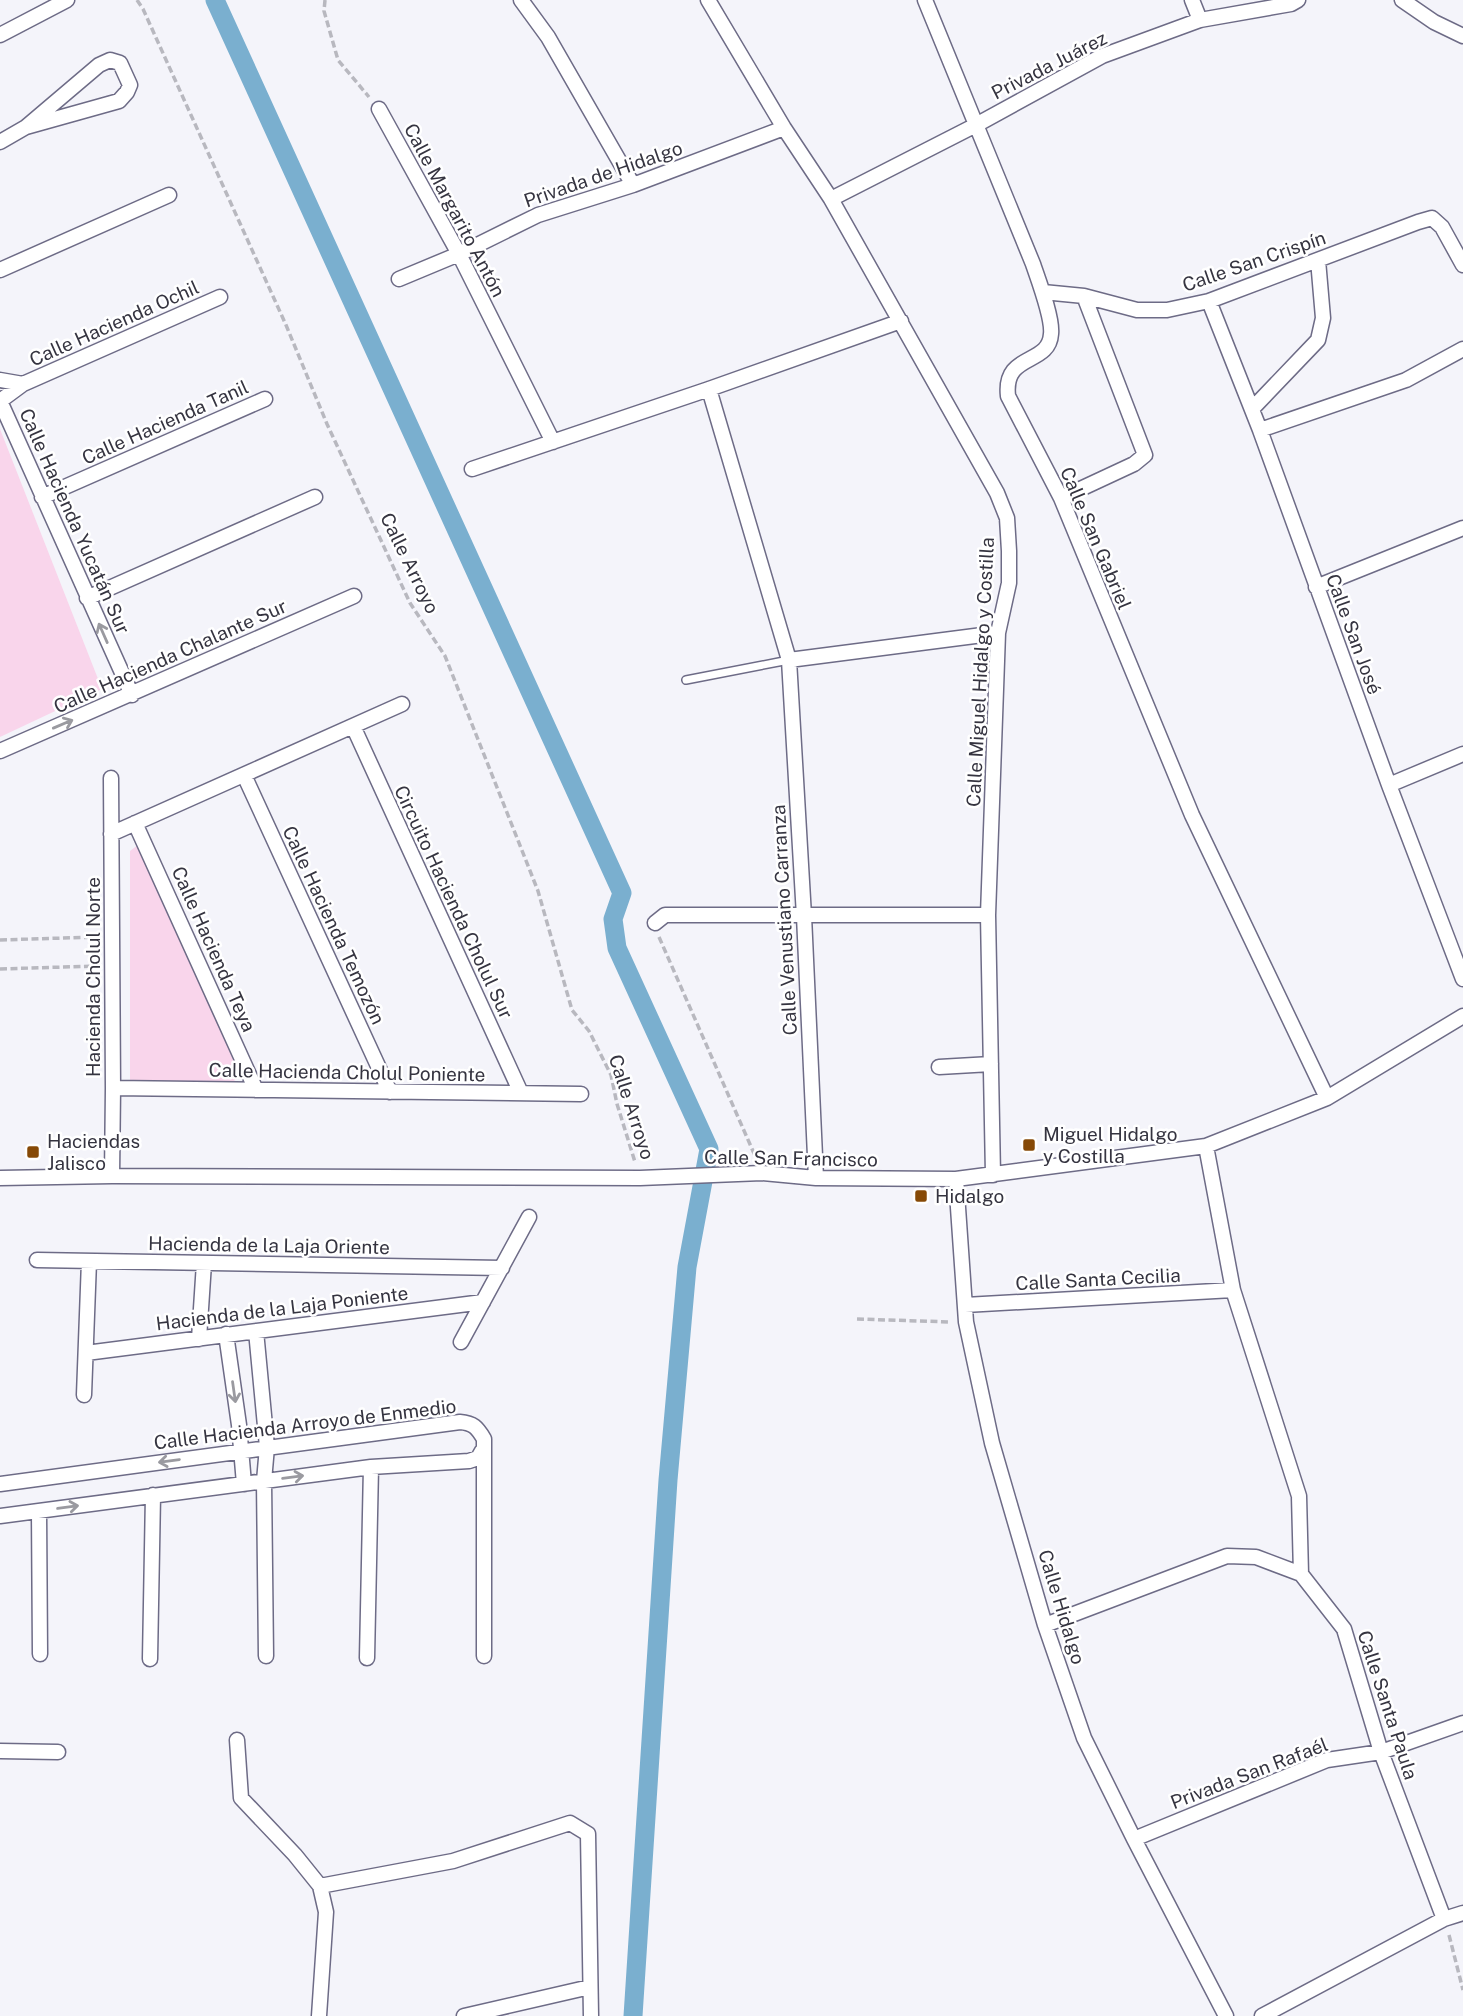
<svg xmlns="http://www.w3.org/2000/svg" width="1463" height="2016" viewBox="0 0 1463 2016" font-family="'Public Sans',sans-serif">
  <rect width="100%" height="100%" fill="#f4f4fa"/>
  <path fill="#f9d5eb" d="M0,429L102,689L0,737Z
    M138,845L241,1077L230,1083L130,1080V851Z"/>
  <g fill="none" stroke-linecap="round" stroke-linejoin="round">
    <path stroke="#7aafcf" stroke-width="19" d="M215,0L622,893L613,919L617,948L709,1149L687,1267L668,1480L633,2016"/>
    <defs>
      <path id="lane" d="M686,680L789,660"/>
      <path id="street" d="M521,0L548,37L633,185
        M708,0L784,128L831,199L997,493L1007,518L1009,551V583L998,633L988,915L993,1175
        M925,0L1033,264C1038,279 1053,318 1051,334C1049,366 1003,352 1008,396L1061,498L1192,815L1327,1098
        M1192,0L1200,20
        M1402,0L1434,22L1463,36
        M0,35L67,0
        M379,109L459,254L553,442
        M0,142L26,127L99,65L110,60L120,63L130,85L127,92L119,101L26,127
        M831,199L976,125L1102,56L1200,20L1291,4L1298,0
        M0,270L169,195
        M399,279L459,254L538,215L633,185L784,128
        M1043,292L1084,296L1137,310H1167L1209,301L1418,222L1432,218L1442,227L1463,265
        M1209,301L1260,430L1389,785L1463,979
        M0,380L23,384
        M709,389L789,660L804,916L816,1178
        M0,401L132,695
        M0,401L23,384L220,297
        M1252,409L1318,340L1323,318L1318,260
        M1260,430L1406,380L1463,349
        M472,469L709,389L901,321
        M42,497L265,399
        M1061,498L1134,464L1145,455L1084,296
        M1316,587L1463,528
        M87,598L315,497
        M789,660L998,633
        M353,726L521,1093
        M0,751L354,596
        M244,775L390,1092
        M111,778L113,1088L112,1176
        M1389,785L1463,754
        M135,823L256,1090
        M111,834L402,704
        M655,923L665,915H988
        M939,1067L991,1064
        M113,1088L581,1094
        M1206,1146L1233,1290L1299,1496L1301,1574L1344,1629L1381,1752L1444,1919
        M0,1178L112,1176L640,1178L762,1173L816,1178L956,1179L1206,1146L1327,1098L1463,1016
        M956,1179L966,1322L992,1443L1045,1625L1084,1738L1134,1839L1226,2016
        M37,1260L502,1268
        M965,1305L1233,1290
        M256,1331L267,1447L264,1481L266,1656
        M226,1334L239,1425L244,1484
        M199,1339L204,1263
        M461,1342L529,1217
        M86,1353L483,1302
        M84,1395L89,1261
        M0,1484L460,1422C473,1423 477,1427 484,1439V1656
        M39,1511L40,1654
        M0,1516L371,1467L469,1461L478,1458L482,1451
        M1045,1625L1227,1556L1256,1557L1301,1574
        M367,1658L371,1467
        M150,1659L153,1495
        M237,1740L241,1798L295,1855L320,1886L326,1912L319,2016
        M0,1751L58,1752
        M1134,1839L1327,1760L1381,1752L1463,1723
        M320,1886L453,1861L570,1823L588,1834L591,2016
        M464,2016L590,1987
        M1262,2016L1444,1919L1463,1913"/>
    </defs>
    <use href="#lane" stroke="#6d6b86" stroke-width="10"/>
    <use href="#street" stroke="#6d6b86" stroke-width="17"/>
    <path stroke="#b8b8bf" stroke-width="3.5" stroke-dasharray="7 3.5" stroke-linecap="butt" d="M137,0L143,9L286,325L327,424L410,603L445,656L538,891L572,1010L589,1031L611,1075L617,1104L635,1162
      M325,0L324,11L338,60L369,97
      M659,937L756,1158
      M0,940L96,937
      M0,969L96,966
      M857,1319L950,1322
      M1449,1935L1463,1990"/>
    <use href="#lane" stroke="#fff" stroke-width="7"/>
    <use href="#street" stroke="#fff" stroke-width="14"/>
  </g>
  <defs><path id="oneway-shaft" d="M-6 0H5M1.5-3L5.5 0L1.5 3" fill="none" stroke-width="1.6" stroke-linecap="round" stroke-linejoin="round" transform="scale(1.75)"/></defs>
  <g stroke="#9a9aa0">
    <use href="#oneway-shaft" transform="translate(103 633) rotate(-114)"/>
    <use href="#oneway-shaft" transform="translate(63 724) rotate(-23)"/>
    <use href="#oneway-shaft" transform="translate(234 1392) rotate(82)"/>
    <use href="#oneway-shaft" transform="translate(169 1461) rotate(172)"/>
    <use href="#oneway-shaft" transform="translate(293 1477) rotate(-7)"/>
    <use href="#oneway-shaft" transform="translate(68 1507) rotate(-8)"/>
  </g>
  <g fill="#864906" stroke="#fff" stroke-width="2.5">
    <rect x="1022" y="1138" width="14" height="14" rx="3.5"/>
    <rect x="26" y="1145" width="14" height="14" rx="3.5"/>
    <rect x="914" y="1189" width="14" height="14" rx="3.5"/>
  </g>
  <g text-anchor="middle" stroke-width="5" stroke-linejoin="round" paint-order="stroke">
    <g font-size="19" fill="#353440" stroke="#fff">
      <text transform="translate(1049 65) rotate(-27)" y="7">Privada Juárez</text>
      <text transform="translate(603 174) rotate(-19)" y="7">Privada de Hidalgo</text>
      <text transform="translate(455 210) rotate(62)" y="7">Calle Margarito Antón</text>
      <text transform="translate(1254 261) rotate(-19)" y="7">Calle San Crispín</text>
      <text transform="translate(114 323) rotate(-24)" y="7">Calle Hacienda Ochil</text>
      <text transform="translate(165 422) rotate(-24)" y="7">Calle Hacienda Tanil</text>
      <text transform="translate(75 521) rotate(66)" y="7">Calle Hacienda Yucatán Sur</text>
      <text transform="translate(1096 538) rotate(67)" y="7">Calle San Gabriel</text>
      <text transform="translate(410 563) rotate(64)" y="7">Calle Arroyo</text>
      <text transform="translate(1354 634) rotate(70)" y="7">Calle San José</text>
      <text transform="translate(170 656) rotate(-24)" y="7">Calle Hacienda Chalante Sur</text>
      <text transform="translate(980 672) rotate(-87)" y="7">Calle Miguel Hidalgo y Costilla</text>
      <text transform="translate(454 902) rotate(65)" y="7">Circuito Hacienda Cholul Sur</text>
      <text transform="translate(784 920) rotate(-93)" y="7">Calle Venustiano Carranza</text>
      <text transform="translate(334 925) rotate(65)" y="7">Calle Hacienda Temozón</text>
      <text transform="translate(214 949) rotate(66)" y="7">Calle Hacienda Teya</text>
      <text transform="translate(93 977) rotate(-90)" y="7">Hacienda Cholul Norte</text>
      <text transform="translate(347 1072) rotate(1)" y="7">Calle Hacienda Cholul Poniente</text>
      <text transform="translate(632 1107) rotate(72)" y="7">Calle Arroyo</text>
      <text transform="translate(791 1158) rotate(1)" y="7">Calle San Francisco</text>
      <text transform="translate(269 1245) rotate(1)" y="7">Hacienda de la Laja Oriente</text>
      <text transform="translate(1098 1279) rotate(-3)" y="7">Calle Santa Cecilia</text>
      <text transform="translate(282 1308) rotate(-7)" y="7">Hacienda de la Laja Poniente</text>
      <text transform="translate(305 1424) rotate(-7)" y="7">Calle Hacienda Arroyo de Enmedio</text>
      <text transform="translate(1062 1607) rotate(73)" y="7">Calle Hidalgo</text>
      <text transform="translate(1388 1705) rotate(72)" y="7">Calle Santa Paula</text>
      <text transform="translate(1249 1773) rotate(-21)" y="7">Privada San Rafaél</text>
    </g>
    <g font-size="19" fill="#353440" stroke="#fff" text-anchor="start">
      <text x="1043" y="1141">Miguel Hidalgo<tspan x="1043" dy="22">y Costilla</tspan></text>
      <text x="47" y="1148">Haciendas<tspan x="47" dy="22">Jalisco</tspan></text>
      <text x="935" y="1203">Hidalgo</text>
    </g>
  </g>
</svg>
